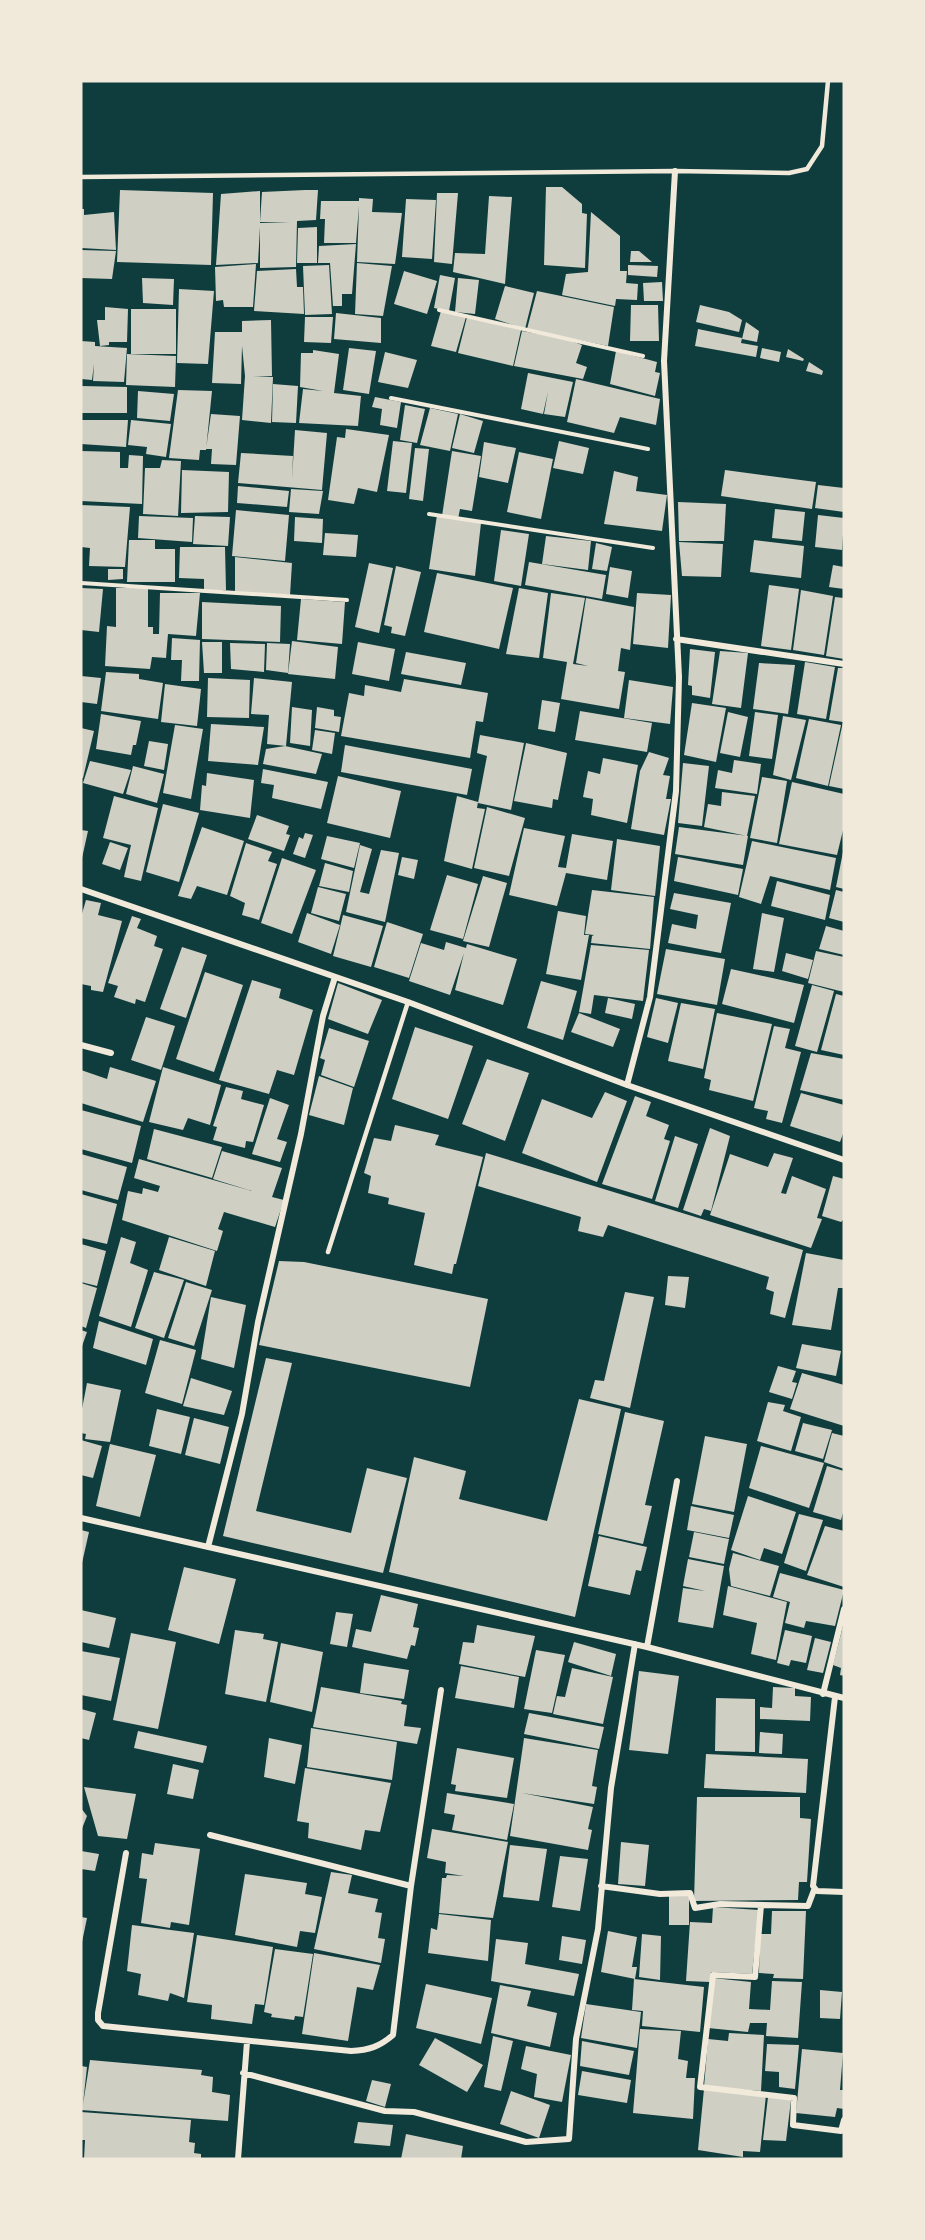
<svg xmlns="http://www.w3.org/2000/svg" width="925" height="2240" viewBox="0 0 925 2240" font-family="Literata,serif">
  <rect width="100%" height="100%" fill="#0f3d3e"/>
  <path fill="#cfcfc3" d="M546,187H562L582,204V213L587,214L585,268L544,265Z
    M120,190L213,193L211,265L117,262Z
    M305,190H318L316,220L297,221L296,267L260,268V227L258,263L216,265L221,194L260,191V227V223L290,222H260L262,192Z
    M437,193H458L452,264L434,262Z
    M489,196L512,197L505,284L453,272L455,253L485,254Z
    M359,198L373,199L372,212L402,213L395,264L357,262L359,206L356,243H324L325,219H320L321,201H359Z
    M406,199L436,200L432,259L402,257Z
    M81,209H84V215L114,212L116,250L81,248Z
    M591,212L620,236V271H627L626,283L638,284L637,300L616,299L615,306L562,295L566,274L588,272Z
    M317,227V263H297L298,228Z
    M356,244L352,294H342V306H333L330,263H318L319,246Z
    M81,250L116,251L112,279L81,278Z
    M631,251H639L652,262H630Z
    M357,263L392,266L383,316L355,314Z
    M256,264L253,307H224L223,300L216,301L215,267Z
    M329,265L332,314L305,315L303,266Z
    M628,265L658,266L657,277L628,275Z
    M296,269L297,287H303L304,314L254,311L257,271Z
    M404,271L437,281L427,314L394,304Z
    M440,275L455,278L449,311L434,308Z
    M142,278L174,279L173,305L143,303Z
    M458,278L479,280L475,314L455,312Z
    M662,282L663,301H644L643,283Z
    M505,286L534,293L525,329L495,319Z
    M179,289L214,291L208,364L177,363Z
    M537,291L614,307L608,346L527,329Z
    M631,305H658L659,341H630Z
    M700,305L729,312L742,320L739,332L696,322Z
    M105,307L128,309L127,342H109V345L100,346L97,320H105Z
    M131,309H176V354H131Z
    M441,311L466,317L456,352L431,346Z
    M336,313L381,318V343L334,339Z
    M305,317H333L331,343L304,342Z
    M467,317L521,330L513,366L458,353Z
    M271,320L272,376H253L273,377L271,423L242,420L245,376L242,346L241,384L212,383L215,332H242V321Z
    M746,322L759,331L757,342L742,339Z
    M698,329L742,338L741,343L758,346L756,357L695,346Z
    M522,331L563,338L582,345L576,363L587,367L583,379L514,366Z
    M81,341L95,342V346L127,348L124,382L93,381L94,364L92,380L81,379Z
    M349,348L376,351L369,394L343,390Z
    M762,348L781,352L779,362L760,358Z
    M788,349L804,359L803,361L786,357Z
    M313,350L339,354L334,393L361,396L358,426L299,423L303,389L323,391L300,387L301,353H313Z
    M616,351L657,362L655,372L660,373L655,396L610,384Z
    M385,352L417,360L408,388L378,382Z
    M127,354L176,356L175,387L126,385Z
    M809,362L823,371L822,375L806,371Z
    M528,373L573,382L565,417L544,414L548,392L543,414L521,409Z
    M576,379L660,399L656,425L620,417L614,433L567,422Z
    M273,384L298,386L296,423L272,422Z
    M81,386L127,387V413H81Z
    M178,390L212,391L206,450H200L199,460L169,458Z
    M138,391L174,394L170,421L137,418Z
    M375,397L401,402L397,428L380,425L382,409L372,407Z
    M405,405L425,409L417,443L400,440Z
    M430,408L458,414L450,451L420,445Z
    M211,414L240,416L236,465L211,464L212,449H206Z
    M460,414L483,421L474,453L452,448Z
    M81,420H128L126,447L81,444Z
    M131,420L171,424L166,457L146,454L147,447L128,445Z
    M346,429L389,435L377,492L358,488L354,504L328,500L337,437L345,438Z
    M295,430L327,433L322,490L238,483L241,453L293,456L292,479Z
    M393,441L412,443L406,493L387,491Z
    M559,441L589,448L583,474L553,468Z
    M484,442L516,448L508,483L479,477Z
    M415,448L429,449L423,501L409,499Z
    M81,451L120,452V468H128L129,455L143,456L142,504L81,501Z
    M452,451L481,456L472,511L460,509L458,519L481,523L475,576L429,569L437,515L442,516Z
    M519,452L553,459L541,519L507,512Z
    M162,460L181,461L178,516L143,514L145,468H160Z
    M182,470L229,472L228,512L181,513Z
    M725,470L816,482L812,509L721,496Z
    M614,471L638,477L636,491L667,495L662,531L604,524Z
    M818,485L844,488V512L815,508Z
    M238,486L289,491L287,507L237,503Z
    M291,489L323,491L319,514L289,512Z
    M678,502L726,504L724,541H679Z
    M81,505L130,507L125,567L89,566L90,548L81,547Z
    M775,509L805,512L802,541L772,538Z
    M236,510L289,515L285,561L232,556Z
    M818,515L844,518L842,550L815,547Z
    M139,516L193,518L192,542L138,538Z
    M195,516L230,517L228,546L193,544Z
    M295,517L323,519L322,543L294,541Z
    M501,530L529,534L521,586L494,581Z
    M325,533L358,535L356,557L323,555Z
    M546,536L591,541L588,570L542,564Z
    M129,540H155V549H175V582H127Z
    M754,540L804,546L801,578L750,572Z
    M679,542L723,544L721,577L682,576Z
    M596,543L612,547L607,571L592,569Z
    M180,547H225L226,590L204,591V579L179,578Z
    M235,557L292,563L290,595L235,592Z
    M529,562L606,575L602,599L525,585Z
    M369,563L393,568L379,633L355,627Z
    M833,565L844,567V589L829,587Z
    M396,566L421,572L405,636L391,633L392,627L384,625Z
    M610,567L632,571L628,598L606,594Z
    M108,569H123V579L108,580Z
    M437,573L513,588L499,649L424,632Z
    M769,585L799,589L791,650L761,646Z
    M81,588L103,589L99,632L81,630Z
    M116,588H148V627H153V634H159L160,593H200L196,636L168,634L166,658L152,657L150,669L105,666L107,626L116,627Z
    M519,588L548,593L539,658L506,654Z
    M801,590L833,596L824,655L793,650Z
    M551,593L585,598L573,664L588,666L576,663L586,598L634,607L630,650L621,648L618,671L625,672L619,709L561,699L567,662L543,658Z
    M637,593L671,595L668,648L633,644Z
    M835,597L844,598V659L826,656Z
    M301,599L345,602L342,644L297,640Z
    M202,602L281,606L280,642L202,639Z
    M172,638L200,640L199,681H181L182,660H171Z
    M292,641L338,647L335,679L288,674Z
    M202,642H222V673H204Z
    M358,642L395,649L389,681L352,674Z
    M230,643L265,644L264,672L231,669Z
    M267,643L290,644L288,673L266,670Z
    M690,649L715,652L710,698L692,695V686L688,685Z
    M720,651L748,653L741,708L712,704Z
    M406,652L466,663L461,685L401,674Z
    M805,662L835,667L826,719L797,714Z
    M759,663L795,665L788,714L753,709Z
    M838,668H844V789L829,786L843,722L829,720Z
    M106,672L139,674V679L163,683L158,719L101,711Z
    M81,676L101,678L97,704L81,702Z
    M208,678L250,680L249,718L207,717Z
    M254,678L292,682L286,746L267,744L269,715L251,714Z
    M404,679L488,693L483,722L476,721L470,758L341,736L349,693L364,696L365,685L401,692Z
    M629,680L673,687L670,724L624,718Z
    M165,684L201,689L197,726L161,722Z
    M542,700L560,703L555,732L538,729Z
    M692,703L726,708L716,762L684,755Z
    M292,707L312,710L310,746L290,743Z
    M317,707L334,710V716L341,717L339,732L315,728Z
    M580,711L652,723L647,752L575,740Z
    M728,712L748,717L740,757L720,753Z
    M755,712L778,715L772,759L749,756Z
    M101,714L141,721L136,745H133L131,755L96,749Z
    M783,716L806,720L791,780L773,775Z
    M809,719L841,725L828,786L796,778Z
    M211,724L264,727L258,765L208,761Z
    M175,725L203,729L191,799L163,793Z
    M81,728L94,731L83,778H81Z
    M315,730L335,733L332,754L312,750Z
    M480,735L524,743L511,810L478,803L487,756L477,753Z
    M149,741L168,744L164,770L144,766Z
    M526,743L567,753L558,800L553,799L552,808L514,801Z
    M345,745L472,769L467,795L341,772Z
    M285,746L322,754L316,774L263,764L266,749Z
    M649,752L669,758L663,775L670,776L666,799H671L664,835L631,829L640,771Z
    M603,758L638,765L627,823L591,815L593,799L583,797L588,771L600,774Z
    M734,760L761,764L757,794L715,788L718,770L732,773Z
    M90,761L131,770L123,794L83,783Z
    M683,763L709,766L702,826L678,823Z
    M133,766L164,774L157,803L126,794Z
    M263,769L328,782L321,809L272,798L274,785L261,783Z
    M207,773L254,780L250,818L200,810L202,785L206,786Z
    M338,776L401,791L390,838L327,823Z
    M762,777L787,781L777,843L750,838Z
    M792,782L844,794V826L837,855L779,844Z
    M722,792L755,796L747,836L704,827L708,804L721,806Z
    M114,796L158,808L141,881L124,877L131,845L103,838Z
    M457,796L478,802L477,808L485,809L472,869L444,861Z
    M163,804L199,813L179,882L146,872Z
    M487,807L525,818L509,876L474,868Z
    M257,815L289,826L286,834L290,835L284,851L248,839Z
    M202,827L244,841L227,895L197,886L191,899L178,896Z
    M679,827L748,836L743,865L675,854Z
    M524,828L565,836L558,867L566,868L572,834L613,841L607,880L566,873L557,906L509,895Z
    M81,830L88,831L82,858H81Z
    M305,833L313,835L305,858L293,854L299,837L303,839Z
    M327,836L360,843L354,868L321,859Z
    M617,839L660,846L655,896L611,890Z
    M752,841L836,858L830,890L770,876L761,904L739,897Z
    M110,842L128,848L120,870L102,864Z
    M246,843L272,852L268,861L277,864L259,920L242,915L245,903L230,896Z
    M360,845L372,849L360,892L369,894L381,850L399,853L385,922L346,912Z
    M843,852L844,853V889L836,887Z
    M402,857L418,860L414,879L398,875Z
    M678,857L743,869L738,895L674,881Z
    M282,858L316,870L292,934L261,923Z
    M325,863L353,871L349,892L319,886Z
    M447,875L478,884L463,939L430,930Z
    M483,876L507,883L489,947L463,941Z
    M777,881L830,895L825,920L771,906Z
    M318,887L346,894L339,921L311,913Z
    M592,890L654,897L650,949L591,943L592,936L594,935L585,934Z
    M836,890L844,892V922L829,918Z
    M674,893L731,903L721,953L668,943L672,924L696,929L698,915L670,909Z
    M86,900L101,903L98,915L122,921L103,992L91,990V986L81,984V917Z
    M558,911L586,916L584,935H589L581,980L546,974Z
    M307,913L340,925L331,954L298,942Z
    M762,913L784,918L774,972L753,969Z
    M343,915L383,926L371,967L333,956Z
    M132,916L141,919L137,928L157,936L154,946L163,949L145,1002L136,999L135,1004L114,997L118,986L108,983Z
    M387,922L423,934L409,978L374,967Z
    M826,926L844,931V955L819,949Z
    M446,942L466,948L467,944L517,959L503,1005L455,990L464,953L450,995L409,981L421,943L444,950Z
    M591,945L649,950L643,1001L594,995L591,1014L579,1012Z
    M182,947L207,955L186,1018L160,1009Z
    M666,949L725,959L717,1005L657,994Z
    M816,951L844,957V992L808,983Z
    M786,953L813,960L808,979L782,971Z
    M731,969L804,985L794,1023L722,1004Z
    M205,972L243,985L214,1072L176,1059Z
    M252,980L281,989L279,998L313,1010L294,1075L277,1070L269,1094L219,1080Z
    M541,981L577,991L563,1040L527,1028Z
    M338,983L382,1000L368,1034L328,1019Z
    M812,985L834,991L817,1052L795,1046Z
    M836,994L844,996V1055L821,1050Z
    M608,998L635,1004L632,1019L605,1013Z
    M656,998L678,1003L668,1043L647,1037Z
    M681,1003L715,1009L703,1069L668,1061Z
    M579,1013L620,1029L613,1047L571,1032Z
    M717,1013L772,1024L753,1101L709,1090L711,1080L704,1078Z
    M146,1017L175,1026L161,1070L131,1060Z
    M774,1026L790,1029L785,1048L801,1052L782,1123L766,1119L768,1111L754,1108Z
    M415,1027L473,1046L448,1119L392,1099Z
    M329,1028L369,1041L354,1087L321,1075L325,1060L320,1058Z
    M811,1053L844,1059V1100L800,1090Z
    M487,1059L529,1073L505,1141L462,1124Z
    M110,1067L156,1081L143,1122L81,1103V1070L107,1079Z
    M163,1067L221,1085L210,1125L188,1118L183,1130L149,1122Z
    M319,1076L353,1088L344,1125L309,1115Z
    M226,1087L243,1091L241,1099L264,1105L253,1142L246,1141L245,1148L213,1140L217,1127L213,1126Z
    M605,1092L627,1101L597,1182L522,1153L542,1099L592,1118Z
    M801,1093L844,1105V1131L840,1142L790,1126Z
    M635,1096L651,1102L646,1116L669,1125L664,1139L670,1141L652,1199L602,1184Z
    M270,1098L289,1105L277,1139L287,1142L280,1162L252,1154Z
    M81,1110L141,1126L132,1163L81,1149Z
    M395,1125L439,1135L435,1145L483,1157L456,1264H454L452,1274L414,1265L425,1213L388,1204L389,1198L368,1193L371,1176L364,1173L374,1138L391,1141Z
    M710,1128L730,1136L711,1211L704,1209L701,1216L683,1210Z
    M154,1129L222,1147L212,1178L147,1159Z
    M675,1136L698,1144L678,1208L655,1201Z
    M222,1151L282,1168L272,1197L284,1200L275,1227L224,1212L218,1229L223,1231L217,1251L122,1220L128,1191L142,1194L143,1188L158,1192L160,1186L134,1178L139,1159L252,1191L213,1179Z
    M486,1153L803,1250L785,1318L770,1314L774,1292L766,1289L769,1277L608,1225L603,1237L578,1231L581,1217L478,1186Z
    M774,1153L793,1158L781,1193L786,1194L792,1176L826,1189L817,1218L822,1219L811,1248L710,1215L730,1154L768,1167Z
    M81,1154L127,1167L118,1200L81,1190Z
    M833,1176L844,1179V1219L841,1222L822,1216Z
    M81,1194L117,1204L107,1244L81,1238Z
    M121,1237L136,1242L130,1263L148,1270L131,1327L99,1316Z
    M169,1237L215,1251L206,1286L159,1270Z
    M81,1244L106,1251L97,1286L81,1282Z
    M806,1253L844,1260V1288H838L831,1330L792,1325Z
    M279,1261L304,1262L488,1299L470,1387L259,1345Z
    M154,1272L184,1280L164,1338L135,1328Z
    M668,1276L689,1277L685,1308L665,1305Z
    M186,1282L212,1290L194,1346L168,1338Z
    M81,1283L97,1288L86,1328L81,1326Z
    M625,1292L654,1297L630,1408L590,1398L595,1380L604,1381Z
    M211,1297L246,1305L234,1368L201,1359Z
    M99,1321L153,1339L146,1365L93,1348Z
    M81,1330L87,1332L81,1349Z
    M160,1340L196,1350L182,1404L145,1393Z
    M802,1344L841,1351L836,1376L796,1368Z
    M266,1358L292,1363L256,1511L351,1533L367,1468L407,1478L383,1573L223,1536Z
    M778,1366L796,1371L792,1382L797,1383L792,1399L769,1392Z
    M802,1373L844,1385V1426L790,1409Z
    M191,1378L232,1391L224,1415L183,1406Z
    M87,1383L121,1390L110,1442L85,1439L86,1434L81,1433V1414Z
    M579,1399L621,1409L575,1617L389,1572L414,1457L466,1471L459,1499L547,1521Z
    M768,1402L785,1405L783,1411L801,1417L791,1451L757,1441Z
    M157,1409L190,1417L181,1454L149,1446Z
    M625,1412L664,1421L645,1505L652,1506L643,1544L598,1534Z
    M194,1418L229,1427L220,1464L185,1455Z
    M803,1423L832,1430L823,1459L795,1451Z
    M832,1433L844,1436V1469L824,1462Z
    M705,1436L747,1444L734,1512L692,1504Z
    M81,1440L102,1446L93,1478L81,1475Z
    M110,1444L156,1455L140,1517L96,1506Z
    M761,1446L824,1463L809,1508L749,1488Z
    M827,1466L844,1471V1509L841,1520L813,1512Z
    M748,1496L796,1512L782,1554L764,1548L760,1560L731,1550Z
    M691,1506L734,1515L729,1538L687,1530Z
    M799,1514L823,1520L806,1571L784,1563Z
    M825,1526L844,1531V1587L807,1575Z
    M81,1530L89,1532L82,1563H81Z
    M694,1532L729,1539L724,1564L689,1557Z
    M599,1536L647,1547L641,1571L636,1570L630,1595L588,1586Z
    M733,1553L779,1566L770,1596L731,1586L729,1569Z
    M688,1559L724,1566L713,1628L678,1622L683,1588L705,1591L683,1586Z
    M184,1567L236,1579L219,1644L168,1630Z
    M780,1573L844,1590L835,1626L806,1621L804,1628L785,1623L790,1602L773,1597Z
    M728,1586L787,1602L776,1660L751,1654L757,1623L723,1615Z
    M381,1595L418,1604L413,1627L419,1628L415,1646L411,1645L407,1659L352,1647L356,1629L371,1632Z
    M81,1610L116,1618L109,1648L81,1642Z
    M336,1612L353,1614L347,1647L330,1644Z
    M477,1625L535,1636L525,1677L459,1664L463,1642L474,1643Z
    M843,1626L844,1627V1676L840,1675L841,1668L833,1665Z
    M235,1630L264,1634L263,1639L278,1642L266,1702L225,1694Z
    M785,1630L812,1636L806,1663L791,1660L789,1666L777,1663Z
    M131,1633L176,1642L158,1729L113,1720Z
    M815,1638L831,1642L823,1673L807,1670Z
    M574,1642L616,1654L611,1676L568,1662Z
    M281,1643L323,1652L312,1712L270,1702Z
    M536,1650L565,1655L552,1713L524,1709Z
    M81,1651L120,1658L111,1701L81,1695Z
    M364,1663L409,1670L404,1699L360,1693Z
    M461,1666L519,1677L514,1708L455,1698Z
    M572,1668L613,1677L603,1724L553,1714L557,1696L565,1697Z
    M639,1671L679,1676L668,1754L629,1750Z
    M321,1687L402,1701L401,1704L407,1705L404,1726L421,1728L417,1744L313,1727Z
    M773,1687L795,1688V1696L811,1697L810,1721L760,1719V1707L772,1708Z
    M716,1698L755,1699V1752L715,1751Z
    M81,1709L96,1713L89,1740L81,1738Z
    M529,1713L604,1727L599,1749L524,1734Z
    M311,1728L397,1742L392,1780L307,1767Z
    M138,1731L207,1746L203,1763L134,1748Z
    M760,1732L783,1734L782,1754L759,1753Z
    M269,1738L302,1745L295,1784L264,1777Z
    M524,1738L598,1750L592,1786L597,1787L594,1804L522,1793L593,1807L588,1829L592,1830L588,1850L510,1836Z
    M457,1748L514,1758L507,1798L455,1791L456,1785L451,1784Z
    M706,1754L808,1759L806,1793L704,1788Z
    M173,1764L199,1770L193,1799L167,1794Z
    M305,1768L391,1783L380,1832L365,1830L361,1850L308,1838L309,1823L297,1821Z
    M84,1787L136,1794L127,1839L98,1836Z
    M447,1793L514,1804L507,1840L452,1830L455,1815L444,1813Z
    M697,1797H800V1818L811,1819L807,1882H799L798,1900L694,1901Z
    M81,1808L87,1816L81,1831Z
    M432,1829L508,1842L493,1918L439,1913L442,1878H446L447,1875L464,1876L445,1873L446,1862L427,1858Z
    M621,1842L649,1845L645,1886L618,1884Z
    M155,1843L200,1849L189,1925L171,1922L170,1928L141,1923L147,1879L139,1878L142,1853L153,1855Z
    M510,1845L547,1849L539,1901L503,1897Z
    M81,1851L99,1854L95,1871L81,1869Z
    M560,1856L588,1859L580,1911L552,1907Z
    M331,1872L352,1875L348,1893L378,1899L375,1912L382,1913L378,1938L385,1939L381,1963L314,1949Z
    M245,1874L307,1883L305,1894L322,1897L315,1933L300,1931L297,1947L235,1935Z
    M669,1895L689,1896V1925H669Z
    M713,1907L759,1910L752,1974L711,1972L710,1982L686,1981L690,1922L712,1923Z
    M772,1911H806L803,1979L773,1978L774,1974L759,1973L760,1934H771Z
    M439,1914L491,1920L488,1961L428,1953L431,1928L437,1930Z
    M81,1917L87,1918L82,1942H81Z
    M132,1925L194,1933L184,1998L170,1993L168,2001L138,1995L141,1974L127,1971Z
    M608,1931L637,1937L632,1967H637L635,1979L601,1972Z
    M642,1934L661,1936L660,1980L639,1977Z
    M197,1935L273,1947L264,2005L255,2004L252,2024L211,2019L212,2005L187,2002Z
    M562,1936L586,1940L582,1964L559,1960Z
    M496,1939L528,1943L525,1964L579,1974L574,1996L491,1981Z
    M275,1949L313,1954L303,2017L295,2016L294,2020L271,2017L272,2014L264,2012Z
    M314,1953L380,1965L373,1990L357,1987L348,2041L302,2034Z
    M713,1978L751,1982L749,2009L770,2010L772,1981L802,1982L798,2038L766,2036L767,2023H750L748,2032L708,2028Z
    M634,1979L704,1987L700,2032L642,2026L643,2011L632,2010Z
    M426,1984L492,1998L481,2044L416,2028Z
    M500,1985L531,1991L527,2006L557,2013L550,2047L491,2033Z
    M820,1990L842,1992L840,2019L820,2018Z
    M586,2004L641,2012L637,2048L581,2038Z
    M640,2029L681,2031L678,2059L688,2061L686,2078H695L693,2119L633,2113Z
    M729,2033L764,2035L761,2091L704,2087L708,2039L728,2041Z
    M493,2036L513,2041L501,2091L484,2087Z
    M435,2038L483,2065L467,2092L419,2065Z
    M582,2041L634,2051L629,2075L580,2066Z
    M767,2044L799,2045L795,2089L779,2087V2072L765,2071Z
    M526,2046L571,2055L562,2102L534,2097L537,2074L521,2069Z
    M802,2049L843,2053L840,2090H844V2109L837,2108L835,2117L796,2113Z
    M90,2060L202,2070L201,2075L213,2077L212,2092L230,2095L228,2121L81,2110V2066L87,2067L83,2104Z
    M582,2071L631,2080L627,2103L578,2095Z
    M372,2080L391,2084L385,2107L366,2101Z
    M704,2089L766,2095L760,2152L743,2151V2157L698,2150Z
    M511,2091L550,2105L539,2138L500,2124Z
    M768,2097L791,2100L786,2141L763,2140Z
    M81,2112L191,2120L189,2142L195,2143L194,2153L201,2154V2159H84L85,2140H81Z
    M358,2122L393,2125L390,2146L354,2143Z
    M406,2134L463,2146L461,2159H401Z"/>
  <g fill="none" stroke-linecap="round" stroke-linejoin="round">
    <path stroke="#f1e9da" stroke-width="4" d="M439,310L643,356
      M391,398L648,449
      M429,514L653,548
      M81,583L347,600"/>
    <path stroke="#f1e9da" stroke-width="4.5" d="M81,177L675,171L789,173L807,169L822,146L828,81
      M328,1252L408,1002"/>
    <path stroke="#f1e9da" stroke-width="6" d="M676,639L844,664
      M81,889L408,1002L627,1085L844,1160
      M81,1045L111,1053
      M627,1085L650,997L676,791L679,677L664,361L675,171
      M81,1518L647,1647L844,1698
      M208,1547L242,1414L258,1322L301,1134L323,1016L335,977
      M647,1647L677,1481
      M823,1694L844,1609
      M835,1697L813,1886L817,1891L844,1892
      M210,1835L411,1886
      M126,1853L98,2013V2020L103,2026L351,2051C369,2050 379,2047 393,2035L411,1886L441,1690
      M601,1886L660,1894L690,1893L695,1908L720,1904L808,1906L814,1890
      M761,1905L755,1977L713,1975L700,2087L794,2098L793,2125L841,2131L844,2120
      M243,2073L385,2111L414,2112L526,2142L569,2139L576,2039L598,1929L611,1788L635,1644
      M238,2159L247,2042"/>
  </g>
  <rect width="925" height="2240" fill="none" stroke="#f1e9da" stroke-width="165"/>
</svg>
